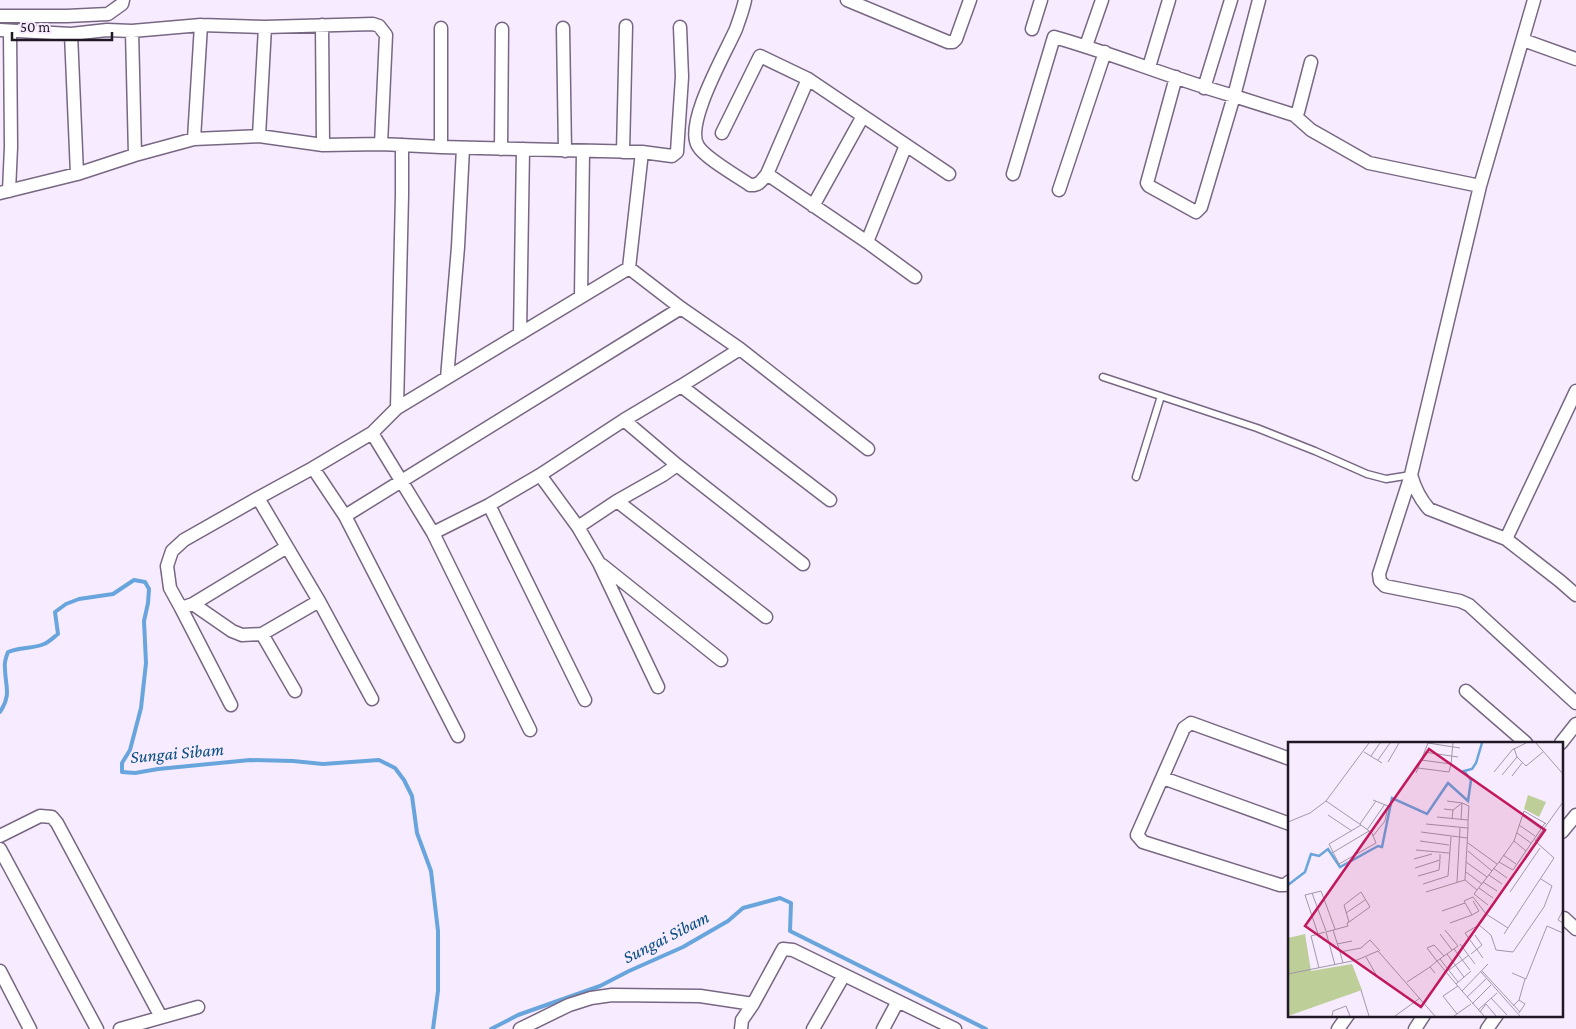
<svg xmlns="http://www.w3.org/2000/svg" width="1576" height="1029" viewBox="0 0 1576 1029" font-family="'Crimson Pro',serif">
  <rect width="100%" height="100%" fill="#f7ecff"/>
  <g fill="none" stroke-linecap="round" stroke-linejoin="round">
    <path stroke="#69a5dd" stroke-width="4" d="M0,712C12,694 5,686 5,668C4,663 6,657 8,652C20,647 33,649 44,644C49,642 54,637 58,634L55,612L66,604L79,599L113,594L134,580L145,582L149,589L148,603L144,621L146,663L141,708L130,750L122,763V772L135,773L158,769L250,760L293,761L323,764L379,760L395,768L404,780L412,796L417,833L431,871L438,931V991L433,1029
      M491,1029L518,1015L600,986L629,971L683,947L728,921L743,908L780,898L791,903L790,931L986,1029"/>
    <defs>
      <path id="lane" d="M1103,377L1257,428L1315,451L1367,474L1386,479L1411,475
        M1136,477L1161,396"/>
      <path id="street" d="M745,0C743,10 739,20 736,29C726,52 684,124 698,146C705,158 737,176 750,185C759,186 762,180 767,174L808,79L949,174
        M847,0L948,42H953L956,39L970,0
        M1534,0L1480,186L1411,475C1415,489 1420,499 1429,509L1506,539L1560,581L1576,595
        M0,16H67L108,14L122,4L123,0
        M322,25L323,145
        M563,28L565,151
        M1032,29L1041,0
        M0,30L71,34L107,30L132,31L201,25L265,27L373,24L379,26L386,35L381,144L323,145L259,136L194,139L135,155L77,174L0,193
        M132,31L135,155
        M71,34L77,174
        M1523,40L1576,59
        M1086,46L1102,0
        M1149,67L1169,0
        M1176,77L1147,183L1149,186L1196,212L1201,207L1234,96L1294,115L1298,112L1311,62
        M1204,88L1231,0
        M1294,115L1311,130L1369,163L1480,186
        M722,133L760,56L808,79
        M259,136L265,27
        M194,139L201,25
        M381,144L441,147L642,152L629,268
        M441,147V28
        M501,149L502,29
        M623,152L626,26
        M642,152L672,156L677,152L682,77L680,27
        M767,174L867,242L915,277
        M1013,174L1054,37C1115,54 1173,79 1234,96L1259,0
        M1059,190L1105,52
        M9,191L11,147L10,31
        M813,206L863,116
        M867,242L906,145
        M581,297L583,151
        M520,334L523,149
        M447,378L458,247L463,148
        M681,386L740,349
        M397,408L402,195V145
        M624,420L677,465
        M372,433L433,533L530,730
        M313,468L372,433L397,408L629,268L681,308L740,349L868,449
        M540,475L578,527L599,563L658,687
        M1411,475L1379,574L1380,581L1385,586L1460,601L1469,605L1576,703
        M617,501L663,475L677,465L803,564
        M489,505L585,700
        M345,516L681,308
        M578,527L617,501L766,617
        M433,533L489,505L540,475L624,420L681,386L830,500
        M1506,539L1576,391
        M602,565L721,660
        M193,604L287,547
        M181,608L170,588L167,566L172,551L184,540L258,498
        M295,691L262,634L319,601
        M1466,691L1526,743
        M372,699L319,601L258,498L313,468L345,516L458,736
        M231,705L181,608L193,604L232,631L242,635L262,634
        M1561,743L1576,724
        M1290,759L1191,723L1184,728L1137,835L1143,842L1280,885H1285L1290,881
        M1163,778L1290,824
        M1562,832L1576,815
        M0,836L40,816L52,817L57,823L161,1017
        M0,849L97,1029
        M1564,918L1576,929
        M0,971L30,1029
        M120,1029L198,1007
        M520,1029L569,1005L591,998L612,995L700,996L753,1004
        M741,1029L742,1020L753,1004L783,949L793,950L955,1029
        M813,1029L844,975
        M883,1029L898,1001
        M1338,1029L1348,1015
        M1415,1029L1424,1015
        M1487,1029L1497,1015"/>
    </defs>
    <use href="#lane" stroke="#776783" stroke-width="9"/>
    <use href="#street" stroke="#776783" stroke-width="15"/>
    <use href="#lane" stroke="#fff" stroke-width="6"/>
    <use href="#street" stroke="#fff" stroke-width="12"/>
  </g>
  <g text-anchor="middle" stroke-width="4" stroke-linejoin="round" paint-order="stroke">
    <g font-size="18" font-style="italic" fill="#084d81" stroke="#f7ecff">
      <text transform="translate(177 753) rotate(-5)" y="6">Sungai Sibam</text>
      <text transform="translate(666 937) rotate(-27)" y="6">Sungai Sibam</text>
    </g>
  </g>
  <g transform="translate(1288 742)">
    <rect width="275" height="275" fill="#f7ecff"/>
    <path d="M240,53L258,60L251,75L236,67ZM17,192L23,229L64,222L74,248L0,274V196Z" fill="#bdce99"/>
    <path fill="none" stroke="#69a5dd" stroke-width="2.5" d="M0,143L17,130L23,112L31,114L40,107L52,125L90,104L94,105L104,56L139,72L160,41L180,59L183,38L176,29L184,27L188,21L194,1"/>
    <path fill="none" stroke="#a198a8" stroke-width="1" d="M140,1L172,6M248,1L275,32M76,10L94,21M136,10L170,15M83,14L92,1M229,15L238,24L255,10M90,18L102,1M133,18L163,22L165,1M100,20L111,1M130,26L161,30L163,22M206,30L224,8L238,1M128,31L140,1M214,33L229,15L226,6M224,34L234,21M38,59L73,83L84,91L88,101L51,122L41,102L73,83M159,59L174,61L165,68M174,61L181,64L180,78M156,67L165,68L164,77M40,73L64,89M235,74L253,87M173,77L174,62M0,80L22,71L38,59L81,1M257,81L225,128L211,120L226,99L236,69L246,75L257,81L258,82M72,82L88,59M138,82L180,86V78L149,75M231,83L247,94M79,88L97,62M133,90L179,96M229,91L243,101M85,94L97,79L100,64L85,58M132,99L161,103M226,99L238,109M180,101L209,122M128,108L161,111M180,109L204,129M44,111L81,89M215,113L228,122M126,117L144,112M178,120L199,135M127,126L152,118V112M205,126L219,136M178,130L194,142M201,133L214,142M130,134L151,128L152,119M177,138L189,148L211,120M169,140L172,86M195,140L209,149M135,142L160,134L163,95M191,146L205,156M189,148L186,152L200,163M138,150L177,138L180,86M222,150L252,106M24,151L38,189M275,168L270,178L275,181M154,169L177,161M58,171L77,158M184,173L191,169L185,159M162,181L184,173L176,159L185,155L198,172L220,186M45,188L52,210M157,188L170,204L149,219L168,242M37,190L30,192L17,153L33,149L47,187M30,192L23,194L31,226M152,192L164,208M216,192L266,116L247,99L275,60M49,202L64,199M172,202L187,222M166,207L182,228M159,212L176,235M183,212L194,203L187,193M78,215L90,236M195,216L177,191L191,183L203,193L208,208L225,210L256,165L264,144L253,137M152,217L170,240M55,221L52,210L73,206L82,198L92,209M47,223L38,190L60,184L59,181L61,180L82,165L73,150L56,163L61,180M161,228L181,213M183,229L168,242L196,274M194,229L232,270M193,230L232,274M147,231L142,225L149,219L139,206L146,203L156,214M224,231L238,237L259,184L275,191M0,232L69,218L90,209L147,274M119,240L142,225M73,248L81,274M174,249L200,222M179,255L198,237M203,256L219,273M231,258L237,237M184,262L203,243M225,264L231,258L237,262L231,271M190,268L209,251M192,270L198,262L208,274M169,272L155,254L170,244M44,274L45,269L58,264L62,274M107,274L132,256M166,274L183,262"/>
    <path fill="#c2185b" fill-opacity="0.15" stroke="#c2185b" stroke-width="2.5" d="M141,7L257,88L133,265L17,184Z"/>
    <rect width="275" height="275" fill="none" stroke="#201925" stroke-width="2.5"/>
  </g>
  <path d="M12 32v8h100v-8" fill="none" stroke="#201925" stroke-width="2.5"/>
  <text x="20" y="32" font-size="15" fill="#201925" stroke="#f7ecff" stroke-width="4" paint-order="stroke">50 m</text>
</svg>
